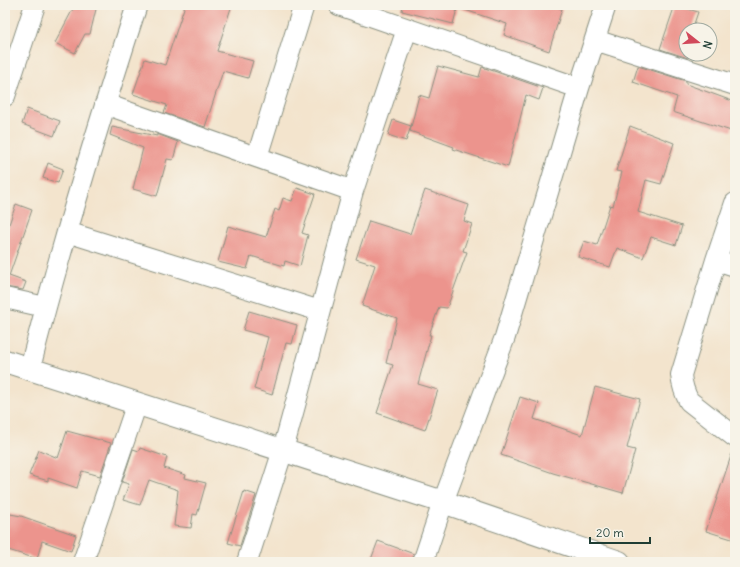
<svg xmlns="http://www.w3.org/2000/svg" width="740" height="567" viewBox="0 0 740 567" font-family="Delius,sans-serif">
  <rect width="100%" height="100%" fill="#f7f3e8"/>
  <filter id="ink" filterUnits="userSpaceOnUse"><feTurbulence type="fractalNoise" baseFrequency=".025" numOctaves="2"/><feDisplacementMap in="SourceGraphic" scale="8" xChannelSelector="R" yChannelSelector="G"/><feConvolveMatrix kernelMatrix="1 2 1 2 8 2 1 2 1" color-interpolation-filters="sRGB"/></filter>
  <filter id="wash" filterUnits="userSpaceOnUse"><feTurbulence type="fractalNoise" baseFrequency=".012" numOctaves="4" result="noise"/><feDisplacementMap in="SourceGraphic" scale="16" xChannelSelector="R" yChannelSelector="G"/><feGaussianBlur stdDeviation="0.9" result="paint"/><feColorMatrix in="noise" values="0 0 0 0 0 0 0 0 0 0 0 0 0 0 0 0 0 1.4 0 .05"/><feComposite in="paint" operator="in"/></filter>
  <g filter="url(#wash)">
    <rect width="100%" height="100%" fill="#f3e4cd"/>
    <g id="blocks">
      <path fill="#ec948d" d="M75,5H97L90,34H85L75,53L55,43Z
        M185,5H232L217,51L253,61L248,78L223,71L205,127L164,113L167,105L133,94L145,59L165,65Z
        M403,5H458L453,24L402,11Z
        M459,5H552L562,9L549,51L504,35L507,24L459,8Z
        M675,5L698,12L692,30H686V48L684,54H689L688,58L660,49Z
        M438,66L479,77L482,67L543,88L539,100L526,95L508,167L453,149L454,147L410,131L419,95L429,98Z
        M638,66L686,81V84L735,102V119L731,131L673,112L677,97L633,82Z
        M27,109L60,121L54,136L22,124Z
        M393,120L411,126L406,141L388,135Z
        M630,126L674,143L661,184L646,180L638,212L682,226L676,245L651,237L643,258L617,248L610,267L578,257L584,241L597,245L610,205L613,206L622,172L616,171Z
        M112,127L157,136V134L178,142L173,160L167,159L157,196L133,189L143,148L110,135Z
        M48,163L63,169L58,183L43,178Z
        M297,188L315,194L302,233L308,235L300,266L285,261L284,266L251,256L247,269L218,262L228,226L266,237L275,209L279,211L283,198L292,201Z
        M425,190L469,205L464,221L472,224L463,251L467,252L447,308L439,307L429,335H431L418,384L438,390L425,430L377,413L393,365L386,363L397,318L362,306L375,265L356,259L369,221L410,234Z
        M16,204L32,210L9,276L26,282L23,290L5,287V236Z
        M249,311L297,325L292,344L286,343L272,395L254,389L268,337L243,330Z
        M595,387L640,399L627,448L635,450L623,493L553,473L501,455L520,397L539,403L534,419L582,435Z
        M67,431L111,443L100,476L82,471L77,488L48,478V481L29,475L39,450L58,458Z
        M140,448L167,457L164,468L186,475L185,478L206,483L197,515L193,514L191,528L174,526L178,490L149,480L140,505L123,500L129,484L122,482L133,449L139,451Z
        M732,453H735V540L706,531Z
        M244,491L256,495L240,546L228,543Z
        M5,513L21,516L76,535L71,551L42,541L37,559L5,549Z
        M378,541L414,554L412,562H370Z"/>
    </g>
  </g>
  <g filter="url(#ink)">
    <use href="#blocks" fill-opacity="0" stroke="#899080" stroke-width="1"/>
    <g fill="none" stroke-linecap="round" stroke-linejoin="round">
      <defs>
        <path id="minor" d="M339,5L579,88
          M595,40L735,85
          M5,96L35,5
          M105,104L353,191
          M257,157L304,5
          M735,203L716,260L681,375C682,385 684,392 689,401L735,437
          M67,232L320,311
          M716,260L735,266
          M5,298L45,307
          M30,368C61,246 98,125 137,5
          M83,562L137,403
          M247,562L283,450L353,191L407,29
          M423,562L443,502L505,337L579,88L606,5"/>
        <path id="highway" d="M5,361L443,502L619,562"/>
      </defs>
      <use href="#minor" stroke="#899080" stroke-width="22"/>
      <use href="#highway" stroke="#899080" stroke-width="24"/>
      <use href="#minor" stroke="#fff" stroke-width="20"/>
      <use href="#highway" stroke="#fff" stroke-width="22"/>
    </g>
  </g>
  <rect width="740" height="567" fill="none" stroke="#f7f3e8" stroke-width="20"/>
  <g transform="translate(698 42) rotate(107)"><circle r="19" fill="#f7f3e8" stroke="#a1aaa0"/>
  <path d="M0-3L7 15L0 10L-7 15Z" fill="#d1495b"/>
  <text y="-6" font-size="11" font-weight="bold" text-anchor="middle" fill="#1f3d34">N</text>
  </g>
  <path d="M590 537v6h60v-6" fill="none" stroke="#1f3d34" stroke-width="2"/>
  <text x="596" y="537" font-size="12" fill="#1f3d34" stroke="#f7f3e8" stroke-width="3" paint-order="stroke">20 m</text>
</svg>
